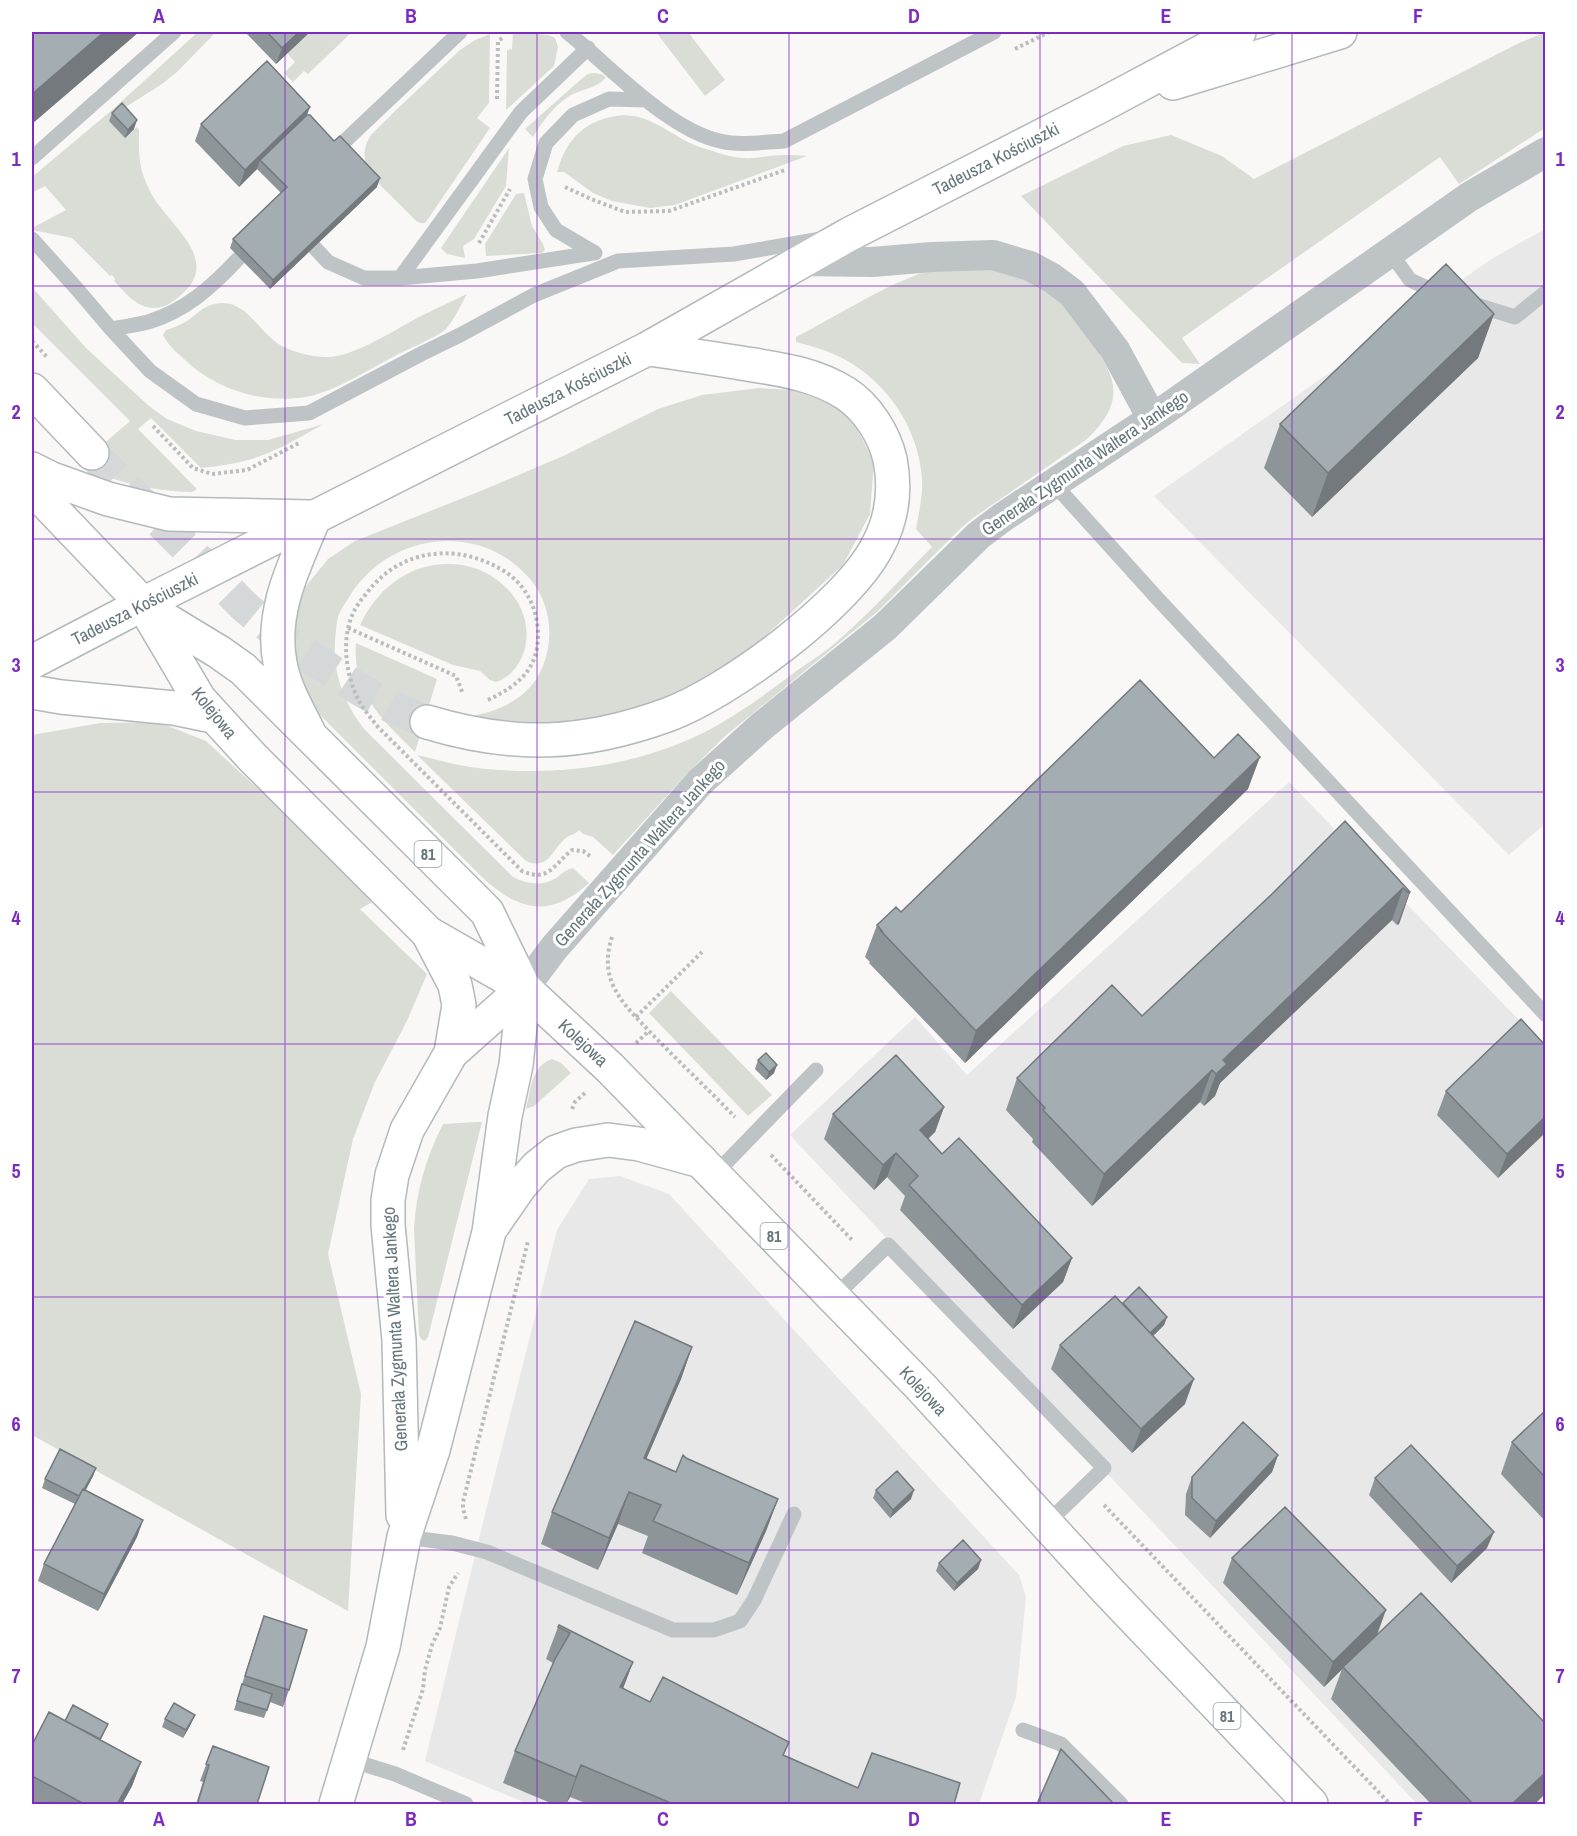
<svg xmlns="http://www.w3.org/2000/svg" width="1577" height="1836" viewBox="0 0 1577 1836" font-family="'Archivo Narrow',sans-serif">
  <rect width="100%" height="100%" fill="#f9f8f7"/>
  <path fill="#e7e8e7" d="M1545,229V824L1509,855L1154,496L1493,258Z
    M1289,782L1545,1047V1804H1417L790,1135L915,1017L967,1075Z
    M620,1176L669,1194L1019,1575L1026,1597L1016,1697L979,1804H528L425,1761L487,1506L557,1230L589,1179Z"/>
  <path fill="#daddd6" d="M198,32H216L177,72L162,84L118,112L125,138L137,127L139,130C139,147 138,164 145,180C149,190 154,200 161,208C180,233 217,264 182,294C174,301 166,308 154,308C136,308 125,292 114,281L115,279L112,275L110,276L72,238L32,230V228L66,210L45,186L32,193V177L112,110Z
    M310,32H352L308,74L304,71L293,82L284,73L295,62L287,53Z
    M513,32L548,35L555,38L558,47L554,66L506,110L507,50L512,49Z
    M656,32H688L725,80L705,96Z
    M1546,32L1545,128L1459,184L1440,157L1182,338L1200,364L1182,363L1021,196L1123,146L1171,135L1222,156L1254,179L1519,43Z
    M490,34L489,103L477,118L490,128L428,219L425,223H421L416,221C407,211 397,202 388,193C371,176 355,160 371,135L396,110L460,50L475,40Z
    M594,73L601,74L606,77C598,89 579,89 568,97C553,107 542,122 533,137L525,129L579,81L588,74Z
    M623,115C657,116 673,139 703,148C716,152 729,157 743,158C757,159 770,155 784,155C792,155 800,155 807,156L675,205L650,208L612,201L593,193L564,172H557C567,137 586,119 623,115Z
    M509,148L506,186L474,239L463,246L465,258L447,254L441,248Z
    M524,193L532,226L543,244L545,250L542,253L486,256L485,244L516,194Z
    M973,264C991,270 1020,275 1036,283C1055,292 1069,311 1081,328C1113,371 1132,397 1086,440L973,518L960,529L877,612L724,737L683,778L613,855L593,837L583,834L579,830C575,835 571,834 566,838C552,849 549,871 526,861L417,755C434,759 452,764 470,767C553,778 643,767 716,726C744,710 770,691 795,672C811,661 828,650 842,637C874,609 902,577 932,547L916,529C919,512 923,495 922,478C918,427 886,380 840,357C826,350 811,346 796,342V337C835,317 878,289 919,274C936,268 955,267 973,264Z
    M32,287L86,348L149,406L167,419L196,431L236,440H268L324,424C300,437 278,451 252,459C235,464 218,466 201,468L151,418L138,429L197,489L192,492C148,491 119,482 78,466L130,421L32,323Z
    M467,294C461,305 454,320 446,329C439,336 404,351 393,357C366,371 336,391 306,397C262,404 216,390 184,359C176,352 168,345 163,335L166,330C173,328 181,325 187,321C196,315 202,307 214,304C244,297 256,328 277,343C291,352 308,356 325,357C355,358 398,327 425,314C439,307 453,301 467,294Z
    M759,388L793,390L822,400L851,417L874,462L870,514L843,565L762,639L711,676L659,701L615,716L565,724L522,727V722L469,716C503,712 535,694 545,660C554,632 549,602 530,579C481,521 391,532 351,594C347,601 342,607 339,614C336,622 336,632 335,641C333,675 344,702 364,729L513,877C527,884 542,887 556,878C563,873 565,870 573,868L589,883C550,919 518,911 482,877L315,710L296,670L293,625L300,598L307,585L328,559L355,541L483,490L563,456L658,409L702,395Z
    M444,564C452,564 460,564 467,566C507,575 539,616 522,657C517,668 508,679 496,682L490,680L480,671L453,665L360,625C376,591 405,566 444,564Z
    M356,643L437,679L415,752C382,720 352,693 356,643Z
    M158,722L206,741L378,899L360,909L427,974L407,1021L375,1082L353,1139L328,1254L361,1394L348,1611L32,1435V735L100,723Z
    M671,991L772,1095L748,1116L649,1013Z
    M552,1059L561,1063L571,1073L534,1106L526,1109C531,1090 531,1066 552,1059Z
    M476,1122H482L428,1337L425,1341L422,1340L419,1335L414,1229C416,1192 426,1157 443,1124Z"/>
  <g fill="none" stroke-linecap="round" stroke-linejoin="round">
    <path stroke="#d4d8d9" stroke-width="33" stroke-dasharray="33 16" stroke-linecap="butt" d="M92,453L246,608L288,642L359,689L392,707L427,722"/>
    <defs>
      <path id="secondary" d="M1173,83L1340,32
        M32,390L92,453
        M32,469L52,479L108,499L169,514L310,517
        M32,488L143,604L647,349L848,235L1100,106L1239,32
        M427,722C513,748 582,746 667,715C728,693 847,605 877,547C892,520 896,490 890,459C884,434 867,407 845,393C813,373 778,369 741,363C710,358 679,353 647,349
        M308,731C297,709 284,687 280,663C270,611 295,564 314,518
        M428,933L455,985L459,1005L451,1053
        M493,1225L520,1186L537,1167L556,1152L576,1145L608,1140L639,1144L701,1161
        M403,1515L399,1340L388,1225V1200L392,1175L407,1130L451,1053L524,988
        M336,1804L383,1647L404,1537L433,1450L489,1232L505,1116L516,1065L524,988"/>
      <path id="primary" d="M143,604L199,699L252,757L428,933L524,988L610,1068L920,1386L1107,1590L1311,1804
        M148,609L219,652L243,669L487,912L524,988
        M32,662L143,604
        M32,692L61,697L174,708L213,716"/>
    </defs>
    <use href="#secondary" stroke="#b3b9bc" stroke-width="36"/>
    <use href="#primary" stroke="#b2b8ba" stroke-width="36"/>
    <path stroke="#b9bdbe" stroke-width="4" stroke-dasharray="3 3" stroke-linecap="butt" d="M1015,49L1049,32
      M497,99L498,41L504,37
      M565,187L591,199L625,212L669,211L785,170
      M479,243L510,189
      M32,341L47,357
      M153,426L193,468L212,474L247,470L301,442
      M348,628L456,676L463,694
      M488,700C519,685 539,669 538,632C537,607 525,584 504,571C457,542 400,548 366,594C359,602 353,611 350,621C342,646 347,678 359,701C364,710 371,718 378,727L522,871C549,883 554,864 572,850L583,851L590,856
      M612,937C607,952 606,968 612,983C620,1002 635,1016 649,1031C677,1060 707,1088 735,1117
      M636,1017L702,952
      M636,1043L649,1031
      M572,1109L575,1102L586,1092
      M771,1155L853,1241
      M1104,1505L1390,1804
      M466,1519L463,1509V1502L528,1241
      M403,1750L423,1689L425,1670L432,1645L440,1628L449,1587L458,1573"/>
    <path stroke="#bec3c6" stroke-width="15" d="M567,32C610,66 667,129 720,141C740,146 763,142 784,141L994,32
      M346,140L460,32
      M32,158L174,32
      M32,239L77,289L111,329L150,371L196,404L245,418L309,413L421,354L460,335L534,295L618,261L734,254L821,239
      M314,247L328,262L364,278H400L477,271L593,253
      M1390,252L1410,280L1441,294
      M595,253L556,230L541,207L535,179L546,143L573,115L609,99L646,100
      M400,278L521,112L588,48
      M1473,304L1515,317L1546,292
      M111,329C123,327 136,325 148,322C185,311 212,287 238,259
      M1054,484L1157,598L1546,1015
      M715,1174L816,1070
      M833,1298L888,1245L1104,1468L1046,1524
      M404,1537L452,1543L487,1552L673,1630H714L740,1621L754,1600L794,1514
      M1023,1730L1061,1744L1121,1804
      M350,1760L395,1774L466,1804"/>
    <path stroke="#bec3c6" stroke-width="30" d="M799,261L872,262L932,257L993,255L1030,266L1052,278L1072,293L1115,350L1152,418
      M524,988L554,948L700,782L762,726L885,627L979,535L1003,517L1159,414L1469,197L1546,152"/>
    <use href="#secondary" stroke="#fff" stroke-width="33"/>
    <use href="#primary" stroke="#fff" stroke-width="33"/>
  </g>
  <path fill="#8d9598" d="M245,32H310L276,64Z
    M112,113L134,129L125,138L109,121Z
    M307,115L377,187L270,289L230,248L233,239L281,193L257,169L239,187L195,141L201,124Z
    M1494,314L1478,358L1312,517L1264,468L1280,424Z
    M1214,758L1248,789L965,1063L869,963L870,962L865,957L877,925L901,912Z
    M1345,821L1410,892L1399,924L1397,925L1392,920L1220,1083L1215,1096L1204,1106L1200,1102L1092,1206L1032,1142L1033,1139L1006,1110L1017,1078L1142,1016L1272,894Z
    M1545,1045V1133L1498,1178L1437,1115L1446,1091Z
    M758,1060L774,1073L766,1080L755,1069Z
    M944,1107L935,1132L928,1139L942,1154L1072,1258L1063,1282L1013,1329L900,1210L905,1196L887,1177L874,1190L824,1139L833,1114Z
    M1122,1304L1167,1317L1164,1325L1153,1336L1185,1404L1132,1453L1051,1369L1060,1345Z
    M692,1347L681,1379L646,1458L676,1472L686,1458L778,1499L766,1531L737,1595L642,1553L648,1536L618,1524L598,1570L541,1544L552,1512Z
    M1545,1411V1521L1501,1474L1512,1442Z
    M1278,1455L1272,1472L1210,1538L1185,1515L1186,1494L1192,1477Z
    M96,1468L93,1476L86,1490L143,1520L137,1537L98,1611L38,1581L44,1564L75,1504L42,1488L45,1479Z
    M1375,1478L1487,1548L1451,1583L1369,1495Z
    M876,1490L911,1499L890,1518L873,1498Z
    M1232,1558L1377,1634L1535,1804H1431L1331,1699L1342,1669L1324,1687L1223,1583Z
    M981,1560L978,1569L954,1591L936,1571L939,1563Z
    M264,1616L289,1690L283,1707L270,1702L264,1718L234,1710L258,1633Z
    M558,1627L633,1662L623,1688L650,1702L789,1742L784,1755L858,1788L954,1804H588L570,1797L566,1804H553L503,1783L515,1751L553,1663L546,1659Z
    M165,1719L191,1724L183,1738L162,1727Z
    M65,1721L108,1724L101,1740L141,1762L132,1786L122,1804H32V1745Z
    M213,1746L257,1804H196L203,1782L200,1781Z"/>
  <path fill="#73797c" d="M104,32H139L32,124V94Z
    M299,32H310L276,64L282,48Z
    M310,107L304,123L260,160L257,169L239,187L245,170Z
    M137,120L134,129L125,138L128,130Z
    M380,178L377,187L270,289L273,280Z
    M1494,314L1478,358L1312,517L1328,473Z
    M1260,757L1248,789L965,1063L976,1031Z
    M1403,888L1392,920L1220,1083L1215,1096L1204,1106L1216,1074L1223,1060Z
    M1410,892L1399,924L1397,925L1409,893Z
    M777,1065L774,1073L766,1080L769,1072Z
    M1212,1070L1200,1102L1092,1206L1104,1174Z
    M944,1107L935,1132L911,1155L920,1130Z
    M1545,1117V1133L1498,1178L1507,1154Z
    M896,1153L887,1177L874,1190L883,1165Z
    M1072,1258L1063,1282L1013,1329L1022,1305Z
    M1167,1317L1164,1325L1147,1342L1150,1333Z
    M692,1347L681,1379L633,1490L644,1458Z
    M1194,1379L1185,1404L1132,1453L1141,1429Z
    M1278,1455L1272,1472L1210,1538L1216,1521Z
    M96,1468L93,1476L77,1505L80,1497Z
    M914,1490L911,1499L890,1518L893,1510Z
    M629,1492L618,1524L598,1570L609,1538Z
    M778,1499L766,1531L737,1595L749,1563Z
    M143,1520L137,1537L98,1611L104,1594Z
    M1494,1532L1487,1548L1451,1583L1457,1566Z
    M981,1560L978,1569L954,1591L957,1583Z
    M1386,1610L1377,1635L1324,1687L1333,1662Z
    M633,1662L621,1694L620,1687Z
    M195,1715L191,1724L183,1738L186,1730Z
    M141,1762L132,1786L122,1804H117Z
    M581,1765L570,1797L566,1804L576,1777Z
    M1545,1773V1794L1535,1804H1512Z"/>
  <path fill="#a4adb1" stroke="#73797c" stroke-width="1.5" d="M32,32H104L32,94Z
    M267,32H299L282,48Z
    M267,61L310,107L245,170L201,124Z
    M122,103L137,120L128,130L112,113Z
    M307,115H310L334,141L340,136L380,178L273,280L233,239L287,187L260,160Z
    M1446,264L1494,314L1328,473L1280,424Z
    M1140,680L1214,758L1238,734L1260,757L976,1031L881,931H882L877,925L896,907L901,912Z
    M1345,821L1410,892L1409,893L1403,888L1223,1060L1227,1064L1216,1074L1212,1070L1104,1174L1043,1110L1045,1108L1017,1078L1112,985L1142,1016L1272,894Z
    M1521,1019L1545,1045V1117L1507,1154L1446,1091Z
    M766,1053L777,1065L769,1072L758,1060Z
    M896,1055L944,1107L920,1130L942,1154L959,1138L1072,1258L1022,1305L909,1185L918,1176L896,1153L883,1165L833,1114Z
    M1139,1287L1167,1317L1150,1333L1123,1303Z
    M1115,1296L1194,1379L1141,1429L1060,1345Z
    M635,1321L692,1347L644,1458L676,1472L683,1455L686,1458L778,1499L749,1563L653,1521L661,1505L629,1492L609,1538L552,1512Z
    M1545,1411V1477L1512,1442Z
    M1243,1422L1278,1455L1216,1521L1192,1498V1477Z
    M1411,1445L1494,1532L1457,1566L1375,1478Z
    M60,1449L96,1468L84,1489H83L79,1496L45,1479Z
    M897,1471L914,1490L893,1510L876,1490Z
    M83,1489L143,1520L104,1594L44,1564Z
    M1285,1507L1386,1610L1333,1662L1232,1558Z
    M963,1540L981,1560L957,1583L939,1563Z
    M1421,1593L1545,1723V1773L1512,1804H1473L1343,1667Z
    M264,1616L307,1630L289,1690L245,1676Z
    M559,1625L633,1662L620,1687L650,1702L663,1677L789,1742L783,1755L858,1788L872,1753L960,1783L954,1804H673L581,1765L576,1777L515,1751L555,1659L570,1633L558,1627Z
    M242,1684L272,1694L267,1710L237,1701Z
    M174,1703L195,1715L186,1730L165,1719Z
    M73,1705L108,1724L100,1739L65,1721Z
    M49,1712L141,1762L117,1804H84L32,1776V1745Z
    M213,1746L269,1767L257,1804H202L198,1802L209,1765L206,1764Z
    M1061,1749L1114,1804H1037Z"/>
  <path fill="none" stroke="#7b2cbf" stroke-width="1.5" stroke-opacity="0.55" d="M285,32V1804M537,32V1804M789,32V1804M1040,32V1804M1292,32V1804M32,286H1546M32,539H1546M32,792H1546M32,1044H1546M32,1297H1546M32,1550H1546"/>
  <g text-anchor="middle" stroke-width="6" stroke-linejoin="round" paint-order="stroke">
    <g fill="#fff" stroke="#94a0a5" stroke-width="1.5">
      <rect x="414.5" y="841" width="27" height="26" rx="4.5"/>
      <rect x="760.5" y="1223" width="27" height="26" rx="4.5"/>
      <rect x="1213.5" y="1703" width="27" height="26" rx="4.5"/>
    </g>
    <g font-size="16" font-weight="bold" fill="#66777e">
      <text x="428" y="860">81</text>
      <text x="774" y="1242">81</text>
      <text x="1227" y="1722">81</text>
    </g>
    <g font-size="18" fill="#66777e" stroke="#fff">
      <text transform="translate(996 159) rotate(-27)" y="6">Tadeusza Kościuszki</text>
      <text transform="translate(568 389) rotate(-27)" y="6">Tadeusza Kościuszki</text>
      <text transform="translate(1085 463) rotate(-34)" y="6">Generała Zygmunta Waltera Jankego</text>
      <text transform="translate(135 609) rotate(-27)" y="6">Tadeusza Kościuszki</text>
      <text transform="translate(214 713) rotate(51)" y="6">Kolejowa</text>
      <text transform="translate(640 853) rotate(-48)" y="6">Generała Zygmunta Waltera Jankego</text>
      <text transform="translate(583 1043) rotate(43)" y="6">Kolejowa</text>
      <text transform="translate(395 1329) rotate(-93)" y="6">Generała Zygmunta Waltera Jankego</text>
      <text transform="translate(923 1391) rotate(47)" y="6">Kolejowa</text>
    </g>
  </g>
  <rect width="1577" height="1836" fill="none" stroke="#ffffff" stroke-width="66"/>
  <rect x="33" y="33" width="1511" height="1770" fill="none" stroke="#7b2cbf" stroke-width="2"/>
  <g font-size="20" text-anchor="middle" font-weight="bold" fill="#7b2cbf">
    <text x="159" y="23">A</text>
    <text x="411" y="23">B</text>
    <text x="663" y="23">C</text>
    <text x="914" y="23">D</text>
    <text x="1166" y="23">E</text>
    <text x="1418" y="23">F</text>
    <text x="16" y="166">1</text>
    <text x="1560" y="166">1</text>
    <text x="16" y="419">2</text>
    <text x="1560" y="419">2</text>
    <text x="16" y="672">3</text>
    <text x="1560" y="672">3</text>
    <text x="16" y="925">4</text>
    <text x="1560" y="925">4</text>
    <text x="16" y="1178">5</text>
    <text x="1560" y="1178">5</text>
    <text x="16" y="1431">6</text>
    <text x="1560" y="1431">6</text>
    <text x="16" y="1683">7</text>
    <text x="1560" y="1683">7</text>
    <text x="159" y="1826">A</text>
    <text x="411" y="1826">B</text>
    <text x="663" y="1826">C</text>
    <text x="914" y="1826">D</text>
    <text x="1166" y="1826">E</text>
    <text x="1418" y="1826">F</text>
  </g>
</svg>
